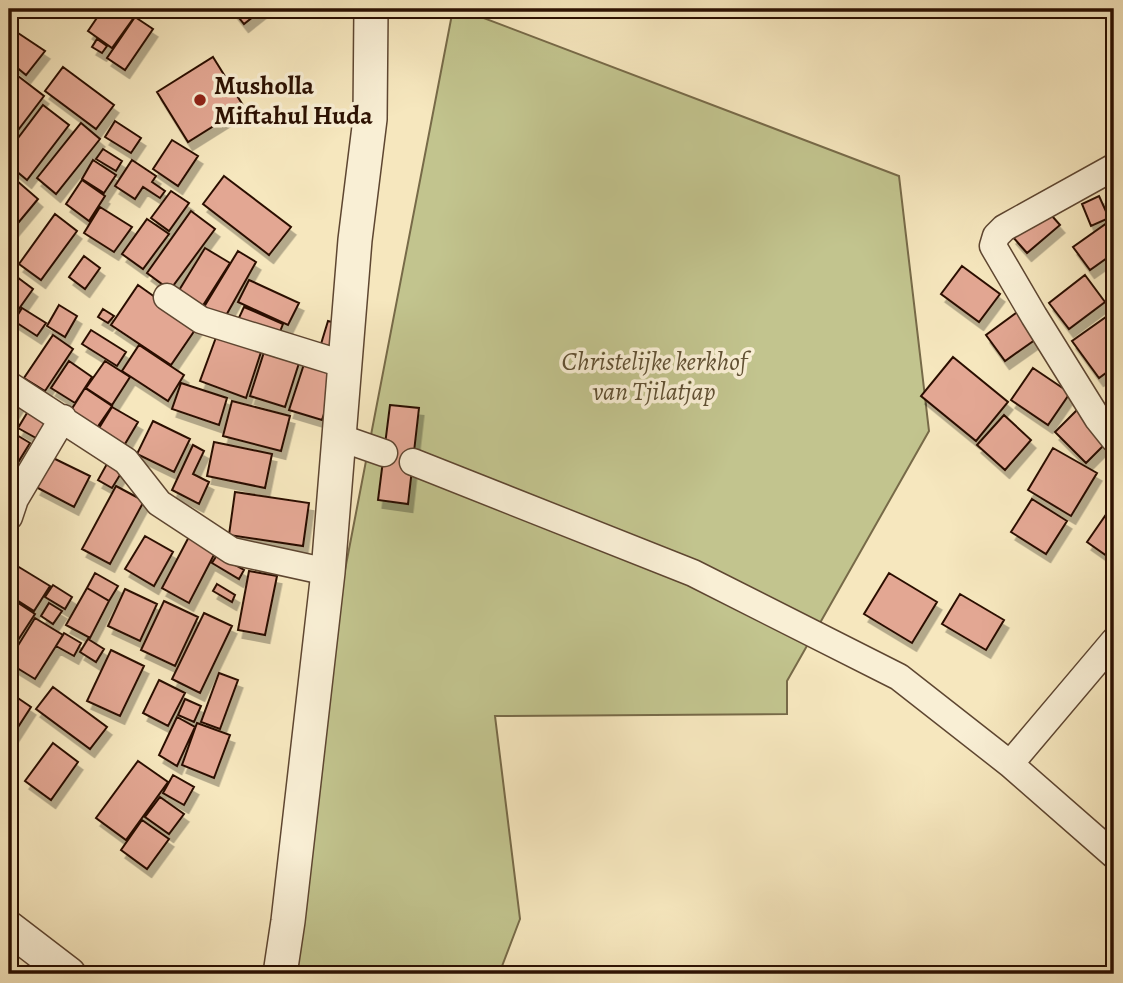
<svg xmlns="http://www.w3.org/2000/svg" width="1123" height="983" viewBox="0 0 1123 983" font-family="Alegreya,serif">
  <defs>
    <filter id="shadow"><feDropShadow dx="4.5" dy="8" stdDeviation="0" flood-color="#0004"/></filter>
  </defs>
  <rect width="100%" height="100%" fill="#f6e7be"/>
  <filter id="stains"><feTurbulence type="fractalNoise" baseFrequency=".00286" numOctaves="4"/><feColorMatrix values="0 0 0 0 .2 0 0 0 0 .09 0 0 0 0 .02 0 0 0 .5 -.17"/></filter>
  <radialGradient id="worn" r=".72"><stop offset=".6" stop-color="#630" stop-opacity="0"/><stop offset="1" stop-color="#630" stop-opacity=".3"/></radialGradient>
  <path fill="#c2c48e" stroke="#776a48" stroke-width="2" d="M453,9H460L899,176L929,431L787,681V714L495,716L520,919L499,974H294L340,596Z"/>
  <path fill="#e3a793" stroke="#2c1102" stroke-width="2" filter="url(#shadow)" d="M103,9H125L135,16L112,48L88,31Z
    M232,9H263L244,24Z
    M135,17L153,29L125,70L107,58Z
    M9,27L45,51L26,75L9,61Z
    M97,39L107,46L102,53L92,47Z
    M213,57L244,107L188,142L157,92Z
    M9,67L17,74L9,83Z
    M63,67L114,105L96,129L45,91Z
    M18,76L44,96L9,142V89Z
    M43,105L69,125L27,180L9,165V150Z
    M115,121L141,138L131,153L105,137Z
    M81,123L100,139L56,194L37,178Z
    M172,140L198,156L178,186L153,169Z
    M103,149L122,161L116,171L96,159Z
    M93,160L116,175L104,193L82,179Z
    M132,160L156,176L152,182L165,191L160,198L143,187L135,199L115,186Z
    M9,174L38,199L9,234Z
    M224,176L291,227L269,255L203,204Z
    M82,180L105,196L89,221L66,204Z
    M171,191L189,203L169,231L151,218Z
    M1099,196L1109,218L1091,226L1082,204Z
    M100,207L132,227L114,252L84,233Z
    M1045,208L1060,225L1027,253L1012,236Z
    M191,211L215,229L170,290L147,273Z
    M55,214L77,231L41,280L19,264Z
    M1114,218V253L1090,270L1073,247Z
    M147,219L169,234L143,269L122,254Z
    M205,248L230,263L202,307L178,292Z
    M238,251L256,262L224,319L204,307Z
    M84,256L100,268L85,289L69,277Z
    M962,266L1000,294L979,322L941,294Z
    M9,271L33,289L11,320L9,318Z
    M1085,275L1105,302L1069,329L1049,303Z
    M249,280L299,303L288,325L238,302Z
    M138,285L197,327L171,365L111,325Z
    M59,305L77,316L65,337L47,326Z
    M244,307L283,324L277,339L237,322Z
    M22,308L46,323L37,336L14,321Z
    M103,309L114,316L108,323L98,317Z
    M1020,310L1039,337L1005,361L986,335Z
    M1113,312L1114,367L1099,378L1072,341Z
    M328,321L343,325L337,348L321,344Z
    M91,330L126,352L117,366L82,344Z
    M218,332L262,349L246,398L200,381Z
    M53,335L73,349L45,391L24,378Z
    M139,345L184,375L168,401L122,371Z
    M265,349L300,360L285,407L250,396Z
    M953,357L1008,402L976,441L921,396Z
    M69,361L92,377L75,403L51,388Z
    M105,361L130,377L112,405L86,388Z
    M305,361L338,371L322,420L289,410Z
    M1033,368L1070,393L1048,425L1011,400Z
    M181,383L227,398L219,425L172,409Z
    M85,388L112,406L94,432L68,415Z
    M9,392L21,400L9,418Z
    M232,401L290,416L281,451L223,436Z
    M390,405L419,408L408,504L378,500Z
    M112,407L138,422L122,449L96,433Z
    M30,408L48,418L36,438L18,428Z
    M1078,409L1109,440L1086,463L1055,432Z
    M1004,415L1031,440L1005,470L977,445Z
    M153,421L190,439L174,472L137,454Z
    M10,431L30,443L17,464L9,459Z
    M214,442L272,454L265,488L207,476Z
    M193,445L204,451L193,474L209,482L199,504L172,490Z
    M1053,448L1097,473L1071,516L1028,490Z
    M51,457L90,476L74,507L36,487Z
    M108,462L123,470L112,488L98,480Z
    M116,486L144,501L110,564L82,549Z
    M235,492L309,503L303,546L229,535Z
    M1032,499L1067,521L1046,554L1011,532Z
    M1114,503V561L1087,542Z
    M192,531L218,547L189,603L162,588Z
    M145,536L173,552L154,586L125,569Z
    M217,555L244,570L239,579L212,563Z
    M9,561L50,586L34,611L9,595Z
    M249,571L277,576L265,635L238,630Z
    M95,573L118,586L109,601L87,588Z
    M889,573L937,602L912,643L864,614Z
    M217,584L235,595L232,602L213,591Z
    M53,585L72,597L65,609L45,597Z
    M87,588L109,601L90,638L66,625Z
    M125,589L157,604L140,641L108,626Z
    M960,594L1004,620L986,650L942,624Z
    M9,597L35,614L9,654Z
    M164,601L198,617L175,666L141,650Z
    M49,603L62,611L53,624L41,616Z
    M204,613L232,626L200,693L172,679Z
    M35,618L63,635L35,679L9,663V660Z
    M64,633L81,643L74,656L56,646Z
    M88,639L104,649L96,662L80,652Z
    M111,650L144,666L120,716L87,701Z
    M219,673L238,680L220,729L201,722Z
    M159,680L185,693L168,726L143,713Z
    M53,687L107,727L90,749L36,709Z
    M9,692L31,707L9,741Z
    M185,699L201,706L194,722L178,715Z
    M177,717L195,727L177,766L159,755Z
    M197,723L230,735L214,778L182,765Z
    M53,743L78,762L51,800L25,781Z
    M138,761L168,782L126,840L96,818Z
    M173,775L194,787L184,805L163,793Z
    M160,797L184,814L169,834L145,817Z
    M142,820L169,839L147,869L121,850Z"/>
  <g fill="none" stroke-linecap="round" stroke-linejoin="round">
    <defs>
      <path id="minor" d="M1114,167L1004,228L996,236L993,246L1034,316L1098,419L1114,439
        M167,297L201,320L346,365
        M9,385L126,461L159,503L232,551L328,572
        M341,438L384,453
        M413,462L693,573L899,677L1010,764L1114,855
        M9,517L15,499L63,418
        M1010,764L1114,641"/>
      <path id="tertiary" d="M9,928L69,974
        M280,974L288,921L328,572L355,240L370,119L371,9"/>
    </defs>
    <use href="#minor" stroke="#5e4631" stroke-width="29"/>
    <use href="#tertiary" stroke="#5e4631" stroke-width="36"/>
    <use href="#minor" stroke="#f9efd5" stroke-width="26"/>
    <use href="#tertiary" stroke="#f9efd5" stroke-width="33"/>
  </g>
  <circle fill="#8f2418" stroke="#f9efd5" stroke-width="2.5" cx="200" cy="100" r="7"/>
  <g text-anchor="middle" stroke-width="7" stroke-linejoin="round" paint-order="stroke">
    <g font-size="26" font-weight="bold" fill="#2c1102" stroke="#f9efd5" text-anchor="start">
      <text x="214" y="94">Musholla<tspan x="214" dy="30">Miftahul Huda</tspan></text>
    </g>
    <g font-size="26" font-style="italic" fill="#605033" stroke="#f9efd5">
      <text x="654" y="370">Christelijke kerkhof<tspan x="654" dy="30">van Tjilatjap</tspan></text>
    </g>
  </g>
  <rect width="1123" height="983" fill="none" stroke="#f6e7be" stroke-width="35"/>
  <rect x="10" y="10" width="1102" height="962" fill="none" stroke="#2c1102" stroke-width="3.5"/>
  <rect x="18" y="18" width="1088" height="948" fill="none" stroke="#2c1102" stroke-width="2"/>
  <rect width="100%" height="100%" filter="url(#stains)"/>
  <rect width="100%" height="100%" fill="url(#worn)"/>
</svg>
